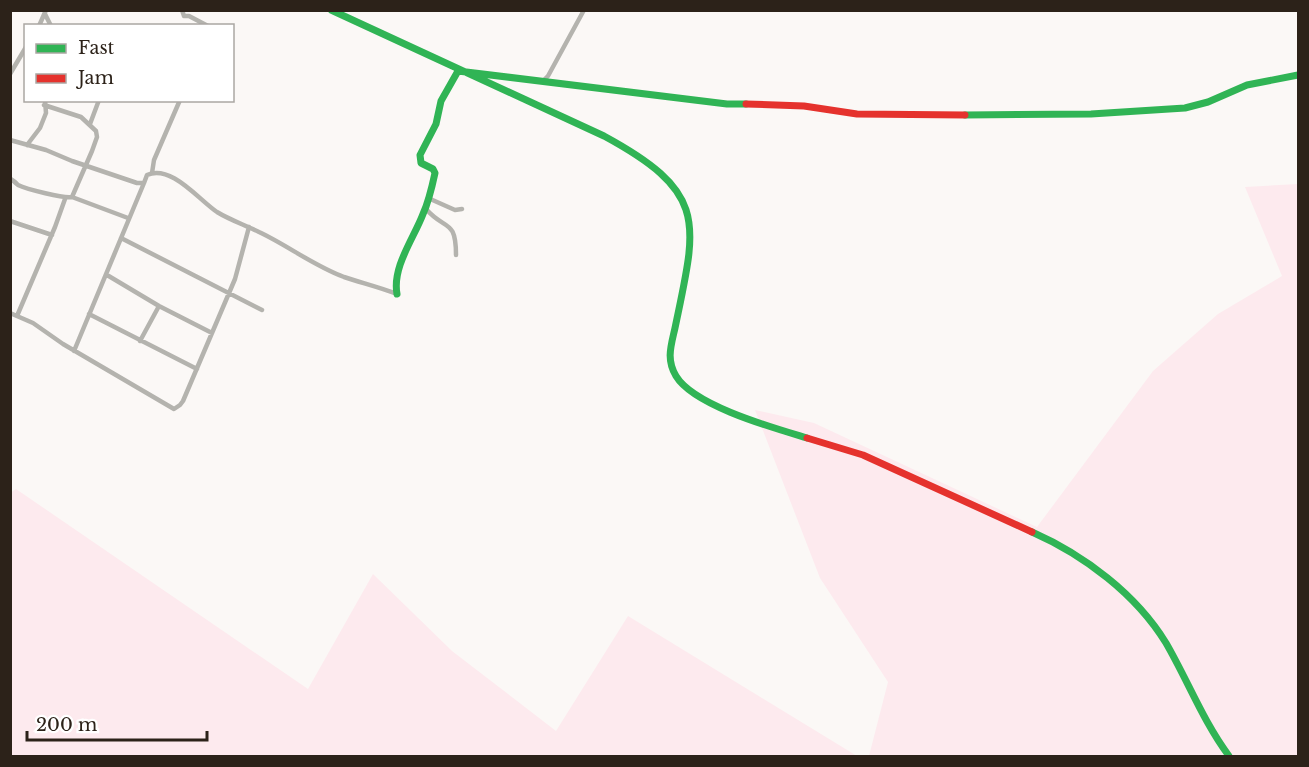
<svg xmlns="http://www.w3.org/2000/svg" width="1309" height="767" viewBox="0 0 1309 767" font-family="'Libre Baskerville',serif">
  <rect width="100%" height="100%" fill="#fbf8f6"/>
  <path fill="#fdeaee" d="M1298,184V756H869L888,682L820,578L755,410L814,423L1037,527L1153,371L1218,314L1282,276L1245,187Z
    M16,489L308,689L373,574L452,651L556,731L628,616L857,756H11L10,493Z"/>
  <g fill="none" stroke-linecap="round" stroke-linejoin="round">
    <path stroke="#b4b3ae" stroke-width="4.5" d="M182,10L184,16H189L208,26
      M45,14L51,26
      M39,26L46,10
      M10,74L26,47
      M543,81L548,76L584,10
      M44,105L81,117L96,131L97,137L92,151L72,197
      M90,124L99,100
      M10,140L46,150L72,161L137,183H144L147,175C171,164 199,200 217,212C230,220 245,225 259,232C287,245 314,266 344,277C362,283 379,287 397,294
      M27,145L40,128L46,113L45,100
      M152,173L154,160L180,100
      M10,179C13,180 16,183 18,185C26,189 65,199 72,197L128,218
      M428,198L455,210L462,209
      M426,209C445,231 456,218 456,255
      M10,221L52,235
      M121,238L262,310
      M107,275L159,306L212,333
      M10,313L33,323L63,344L174,409L180,405L183,401L235,279L249,227
      M89,314L197,369
      M17,316L55,227L65,199
      M140,341L159,306
      M74,351L144,183"/>
    <path stroke="#30b455" stroke-width="7" d="M331,10L604,136C709,193 697,222 675,328C671,346 666,359 676,376C694,406 774,428 807,438
      M965,115L1091,114L1185,108L1208,102L1247,85L1298,75
      M397,294C392,267 414,238 423,214C429,201 432,187 435,173L433,169L421,163L420,155L436,124L441,101L458,71L727,104H746
      M1032,532C1084,555 1136,594 1166,643C1188,681 1203,721 1229,756"/>
    <path stroke="#e5322d" stroke-width="7" d="M746,104L804,106L857,114L965,115
      M807,438L863,455L1032,532"/>
  </g>
  <rect width="1309" height="767" fill="none" stroke="#2c2219" stroke-width="24"/>
  <rect x="24" y="24" width="210" height="78" fill="#ffffff" stroke="#aba7a3" stroke-width="1.5"/>
  <rect x="36" y="44" width="30" height="9" fill="#30b455" stroke="#aba7a3" stroke-width="1.5"/>
  <text x="78" y="54" font-size="18" fill="#2c2219">Fast</text>
  <rect x="36" y="74" width="30" height="9" fill="#e5322d" stroke="#aba7a3" stroke-width="1.5"/>
  <text x="78" y="84" font-size="18" fill="#2c2219">Jam</text>
  <path d="M27 731v9h180v-9" fill="none" stroke="#2c2219" stroke-width="3"/>
  <text x="36" y="731" font-size="18" fill="#2c2219" stroke="#ffffff" stroke-width="4.5" paint-order="stroke">200 m</text>
</svg>
